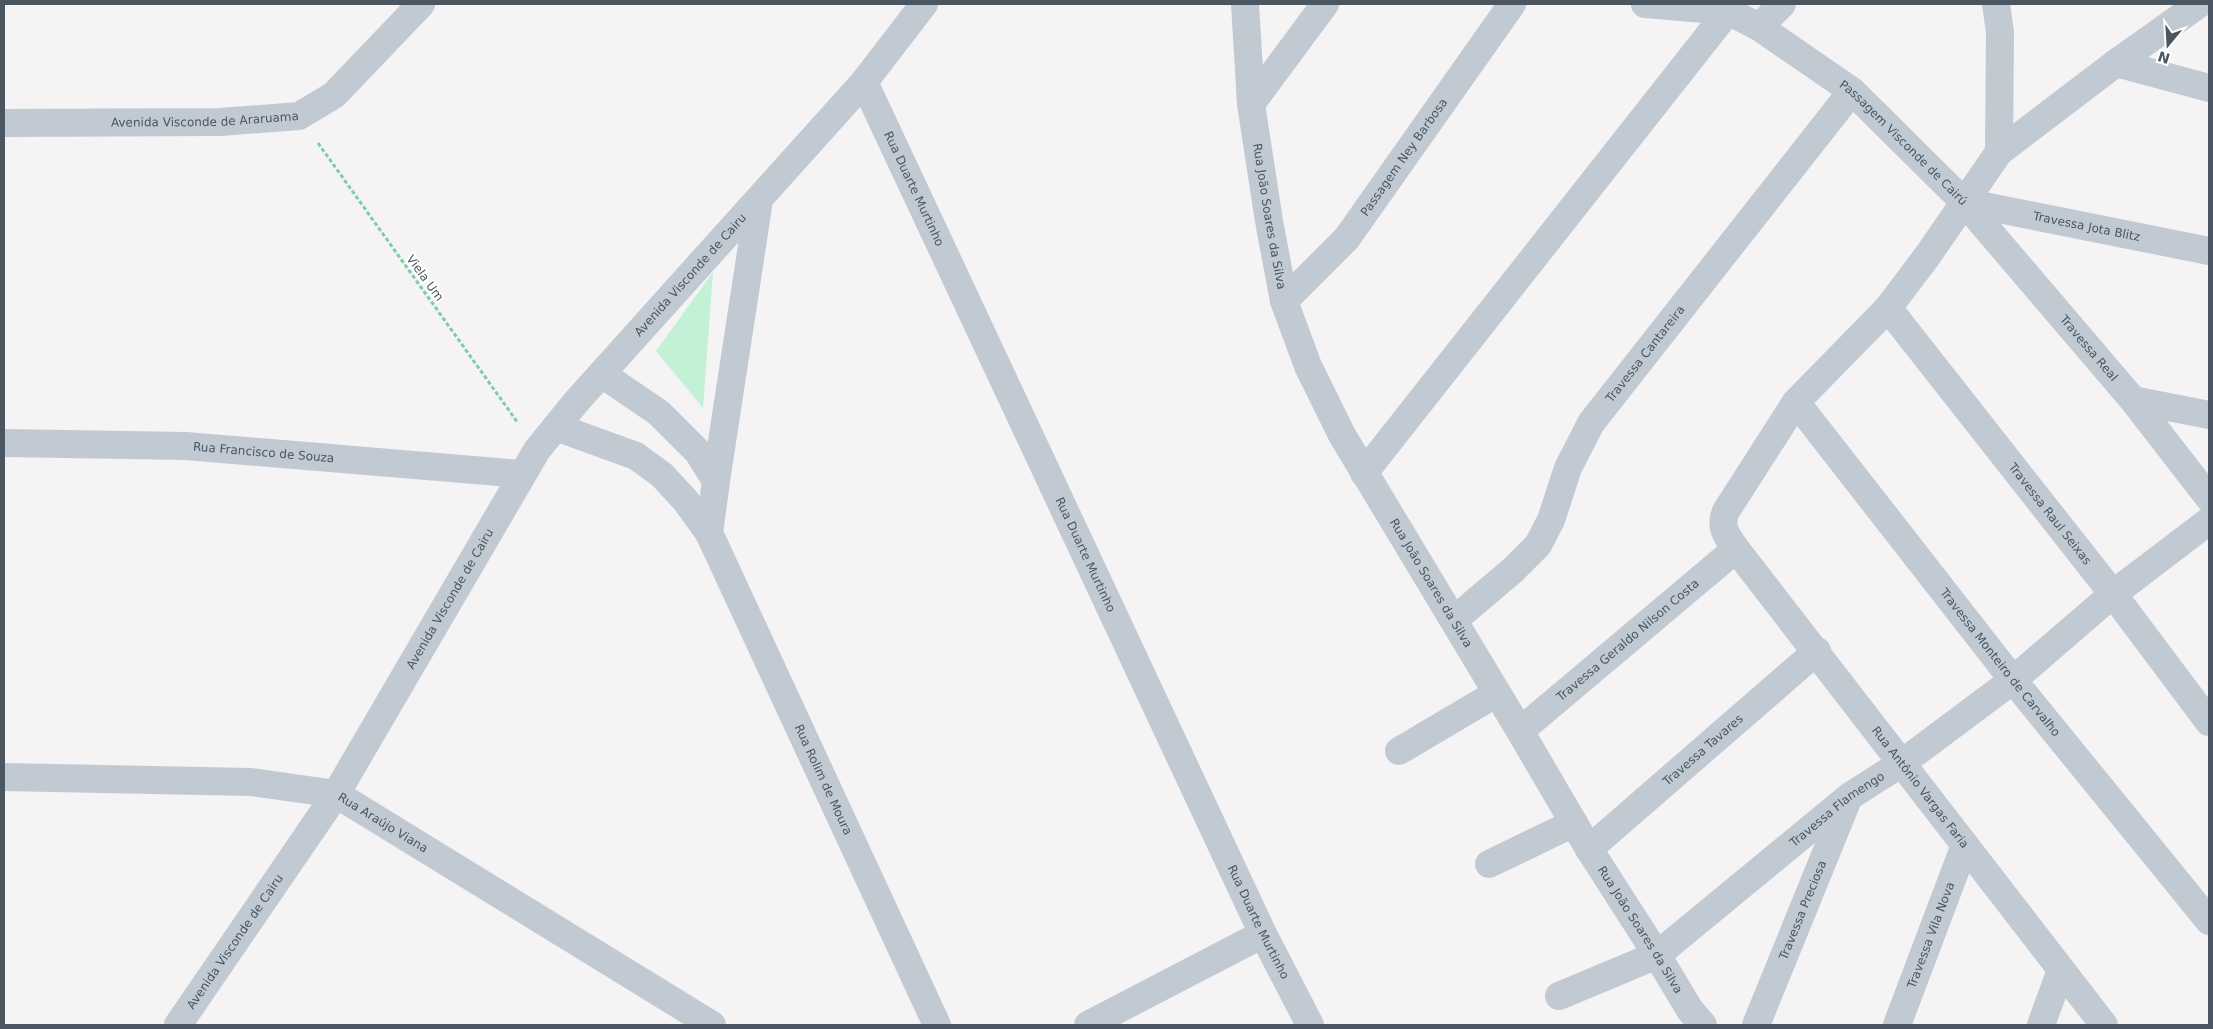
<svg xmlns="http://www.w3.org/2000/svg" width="2213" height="1029" viewBox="0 0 2213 1029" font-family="'DejaVu Sans',sans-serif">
  <rect width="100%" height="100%" fill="#f5f3f3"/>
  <path fill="#c3f1d5" d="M713,272L703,408L656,351Z"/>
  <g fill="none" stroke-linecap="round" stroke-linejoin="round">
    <path stroke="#7ad0a6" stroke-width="3" stroke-dasharray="4 2.5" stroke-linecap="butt" d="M318,143L518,423"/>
    <g stroke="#c1cad2" stroke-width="28">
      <path id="s1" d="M1245,4L1251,104L1269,221L1284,301L1308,366L1342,435L1520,731L1589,849L1657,955L1690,1010L1703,1025"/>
      <path id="s2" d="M1645,4L1728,11L1759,27L1852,91L1964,202L2133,400L2209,498"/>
      <path id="s3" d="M1996,4L2000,32L1999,152L1928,255L1888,308L1796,402L1726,511C1719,527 1727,536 1736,549L2104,1025"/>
      <path d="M1759,27L1782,4"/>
      <path d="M2116,63L2209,88"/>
      <path id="s4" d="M864,82L1263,934L1310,1025"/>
      <path d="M1251,104L1325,4"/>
      <path id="s5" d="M4,123L220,122L299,116L334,95L421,4"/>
      <path d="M1999,152L2116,63L2199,4"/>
      <path id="s6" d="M1964,202L2209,251"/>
      <path id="s7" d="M1284,301L1347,238L1512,4"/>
      <path id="s8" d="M1888,308L2113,594L2209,722"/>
      <path d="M602,374L659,413L698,452L716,481L709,533"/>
      <path d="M2133,400L2209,415"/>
      <path id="s9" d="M1796,402L2013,680L2209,921"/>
      <path id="s10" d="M556,427L636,456L662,475L686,501L709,533L937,1025"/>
      <path id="s11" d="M4,443L186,446L522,474"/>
      <path d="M1364,473L1728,11L1730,4"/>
      <path d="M716,481L759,200"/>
      <path id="s12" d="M1454,620L1513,570L1538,545L1551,520L1568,468L1591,423L1852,91"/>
      <path id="s13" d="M1520,731L1736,549"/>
      <path d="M1399,751L1497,693"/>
      <path id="s14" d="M4,777L251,782L336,794L712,1025"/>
      <path id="s15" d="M1589,849L1817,651"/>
      <path d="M1489,864L1574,823"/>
      <path id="s16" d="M1559,996L1657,955L1850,796L1902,763L2013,680L2113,594L2209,521"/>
      <path id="s17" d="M178,1025L336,794L537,450L576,402L864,82L924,4"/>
      <path d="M1088,1025L1263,934"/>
      <path id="s18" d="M1756,1025L1848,799"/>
      <path id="s19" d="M1897,1025L1965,845"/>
      <path d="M2041,1025L2061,970"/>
    </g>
  </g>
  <g text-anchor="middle" stroke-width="4.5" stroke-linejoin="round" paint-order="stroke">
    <g font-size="12" fill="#4a5661" stroke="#fff">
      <text dy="4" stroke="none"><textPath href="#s5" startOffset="201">Avenida Visconde de Araruama</textPath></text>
      <text dy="4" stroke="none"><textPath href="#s2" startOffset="304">Passagem Visconde de Cairú</textPath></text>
      <text dy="4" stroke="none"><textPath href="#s7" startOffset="188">Passagem Ney Barbosa</textPath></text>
      <text dy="4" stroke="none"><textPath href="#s4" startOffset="118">Rua Duarte Murtinho</textPath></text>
      <text dy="4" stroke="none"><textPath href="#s1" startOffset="214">Rua João Soares da Silva</textPath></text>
      <text dy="4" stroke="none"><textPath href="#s6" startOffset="125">Travessa Jota Blitz</textPath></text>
      <text dy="4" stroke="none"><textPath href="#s17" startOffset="911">Avenida Visconde de Cairu</textPath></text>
      <text transform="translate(425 278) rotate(54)" y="4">Viela Um</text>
      <text dy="4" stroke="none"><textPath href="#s2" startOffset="581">Travessa Real</textPath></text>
      <text dy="4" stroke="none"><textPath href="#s12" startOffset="334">Travessa Cantareira</textPath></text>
      <text dy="4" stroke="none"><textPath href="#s11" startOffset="260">Rua Francisco de Souza</textPath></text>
      <text dy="4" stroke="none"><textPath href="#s8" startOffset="262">Travessa Raul Seixas</textPath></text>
      <text dy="4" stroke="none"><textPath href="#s4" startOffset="522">Rua Duarte Murtinho</textPath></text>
      <text dy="4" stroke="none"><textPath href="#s1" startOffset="619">Rua João Soares da Silva</textPath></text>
      <text dy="4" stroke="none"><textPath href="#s17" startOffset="506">Avenida Visconde de Cairu</textPath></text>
      <text dy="4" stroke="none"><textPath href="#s13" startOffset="141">Travessa Geraldo Nilson Costa</textPath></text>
      <text dy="4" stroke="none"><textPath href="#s9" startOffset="331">Travessa Monteiro de Carvalho</textPath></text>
      <text dy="4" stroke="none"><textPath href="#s15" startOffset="151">Travessa Tavares</textPath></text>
      <text dy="4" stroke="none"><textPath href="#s10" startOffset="464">Rua Rolim de Moura</textPath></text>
      <text dy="4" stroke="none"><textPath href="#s3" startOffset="944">Rua Antônio Vargas Faria</textPath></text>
      <text dy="4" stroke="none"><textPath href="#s16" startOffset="338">Travessa Flamengo</textPath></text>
      <text dy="4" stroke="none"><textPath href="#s14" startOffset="388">Rua Araújo Viana</textPath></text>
      <text dy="4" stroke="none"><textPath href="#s18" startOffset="124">Travessa Preciosa</textPath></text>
      <text dy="4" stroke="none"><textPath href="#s4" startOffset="928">Rua Duarte Murtinho</textPath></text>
      <text dy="4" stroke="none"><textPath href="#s1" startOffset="1024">Rua João Soares da Silva</textPath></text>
      <text dy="4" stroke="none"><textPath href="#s19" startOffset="96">Travessa Vila Nova</textPath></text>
      <text dy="4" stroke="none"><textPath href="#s17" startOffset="101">Avenida Visconde de Cairu</textPath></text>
    </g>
  </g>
  <rect width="2213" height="1029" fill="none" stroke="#4a5661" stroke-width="10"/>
  <g transform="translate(2168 45) rotate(198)" stroke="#ffffff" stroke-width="4" paint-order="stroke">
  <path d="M0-4L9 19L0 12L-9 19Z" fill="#4a5661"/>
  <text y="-8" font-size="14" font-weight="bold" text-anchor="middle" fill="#4a5661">N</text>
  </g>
</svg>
